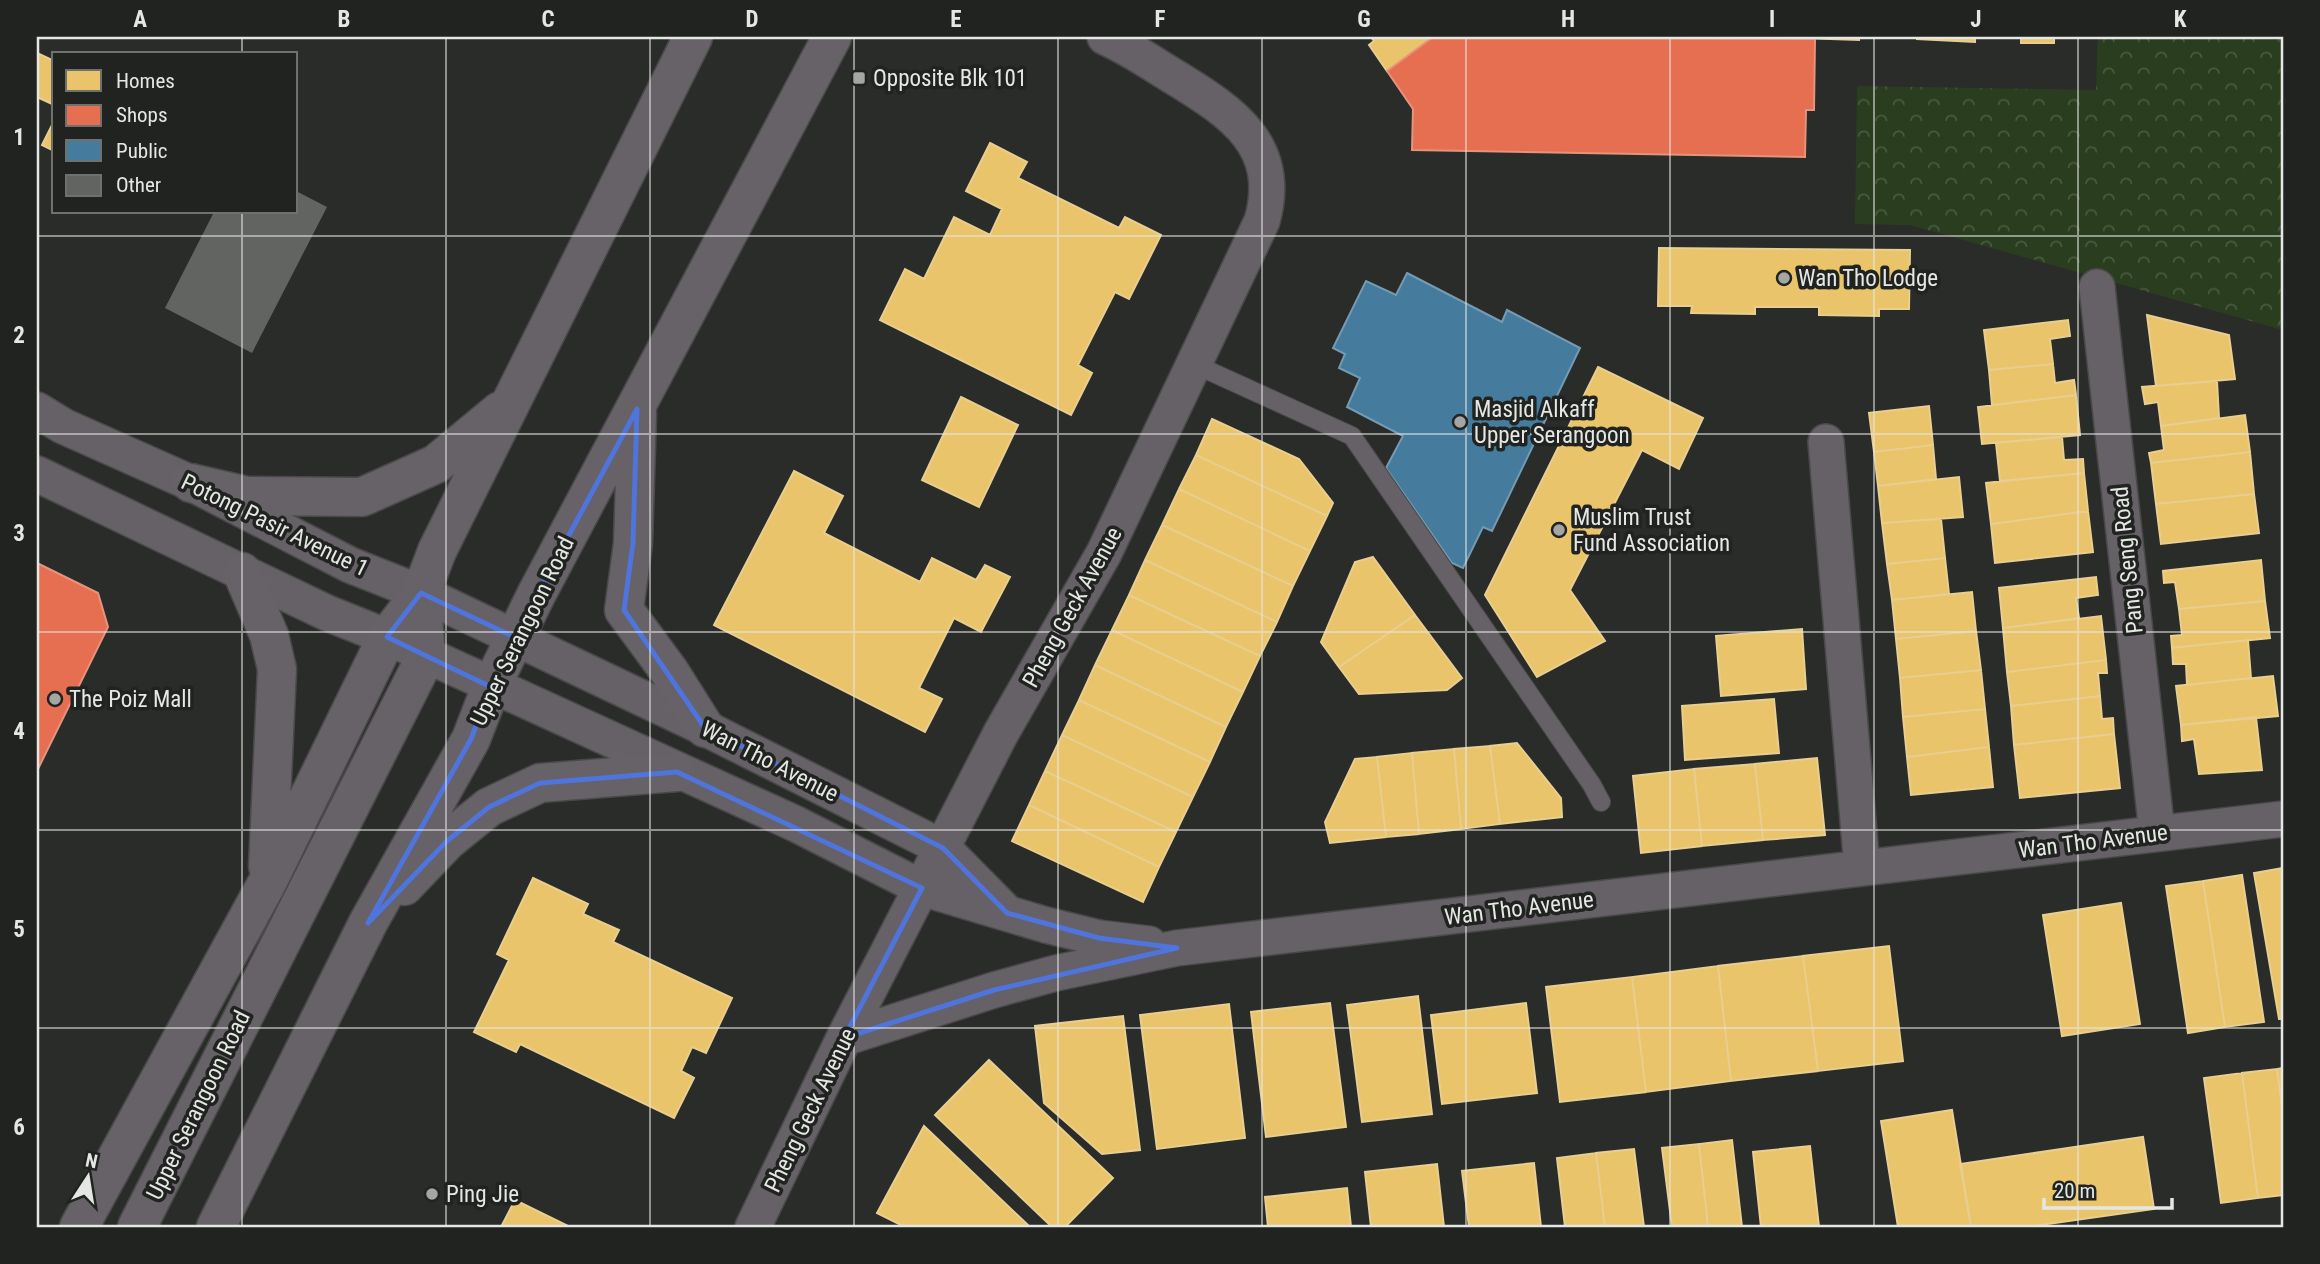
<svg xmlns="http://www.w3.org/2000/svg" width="2320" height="1264" viewBox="0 0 2320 1264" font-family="'Roboto Condensed',sans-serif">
  <defs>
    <pattern id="park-crowns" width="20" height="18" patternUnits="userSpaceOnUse" patternTransform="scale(1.75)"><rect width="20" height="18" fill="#2a3e1f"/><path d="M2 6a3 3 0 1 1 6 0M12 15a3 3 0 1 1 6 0" fill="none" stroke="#495a3f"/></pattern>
  </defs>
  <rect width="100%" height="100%" fill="#2a2c29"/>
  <path fill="url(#park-crowns)" d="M2098,37H2283V330L1910,225L1855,224L1857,86L2096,90Z"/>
  <path fill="#e9c46a" stroke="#e8ce8f" stroke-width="2" d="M1371,37H1433L1435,38L1387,71L1369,45L1374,41Z
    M1801,37H1859V40L1801,38Z
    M1917,37H1975V42L1917,39Z
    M2021,37H2054V43H2021Z
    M37,53L54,61V105L37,97Z
    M54,121V151L42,145Z
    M990,143L1027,162L1018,178L1119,228L1125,217L1161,235L1129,299L1115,292L1078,365L1092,373L1071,415L880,320L905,269L924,279L954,217L990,235L1002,209L966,191Z
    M1659,248L1910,250L1909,309H1879V316L1819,315V307H1755V314L1691,313L1692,306H1658Z
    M2147,315L2229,335L2235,379L2156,386Z
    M2068,320L2070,336L2050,339L2053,364L1989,370L1984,330Z
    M2053,364L2055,383L2074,380L2076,395L1992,405L1989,370Z
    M1598,367L1703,418L1679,469L1642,450L1570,590L1605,641L1537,677L1485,595Z
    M2217,381L2219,418L2161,426L2158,402L2145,404L2142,387Z
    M2076,395L2080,435L1982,444L1978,407Z
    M961,397L1018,425L979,507L922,480Z
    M1929,406L1933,445L1874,452L1869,413Z
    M2245,415L2250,452L2151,463L2149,453L2164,450L2161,426Z
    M1212,419L1299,459L1333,503L1327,516L1196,455Z
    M2062,437L2064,460L2083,459L2084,473L2000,481L1996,443Z
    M1933,445L1936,479L1878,486L1874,452Z
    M2250,452L2254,494L2156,504L2151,463Z
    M1196,455L1327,516L1310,551L1179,489Z
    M794,471L843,496L824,533L920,582L932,558L976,580L985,565L1010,577L981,632L954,618L919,688L942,699L925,732L714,625Z
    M2084,473L2088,511L1991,524L1986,483Z
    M1959,477L1963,517L1882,523L1878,486Z
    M1179,489L1310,551L1293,586L1162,525Z
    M2254,494L2259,533L2161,544L2156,504Z
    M2088,511L2093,552L1995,563L1991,524Z
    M1941,519L1945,558L1887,564L1882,523Z
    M1162,525L1293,586L1277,622L1145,560Z
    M1373,557L1415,615L1339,667L1321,642L1355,562Z
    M1945,558L1949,594L1892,600L1887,564Z
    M1145,560L1277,622L1260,656L1129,595Z
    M2261,560L2265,601L2179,609L2175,582L2164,583L2163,571Z
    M2096,577L2098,595L2076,598L2079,618L2003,628L1999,588Z
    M1972,592L1976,631L1896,639L1892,600Z
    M1129,595L1260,656L1243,692L1112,630Z
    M2265,601L2270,638L2172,648L2171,636L2182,635L2179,609Z
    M1415,615L1462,678L1447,690L1359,694L1339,667Z
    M2101,616L2106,660L2007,672L2003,628Z
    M1802,629L1806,689L1721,696L1716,636Z
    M1112,630L1243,692L1226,727L1095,665Z
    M1976,631L1981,670L1900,678L1896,639Z
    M2248,640L2251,678L2187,685L2186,664H2173L2172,648Z
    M2106,660L2107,673H2098L2100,696L2011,706L2007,672Z
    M1095,665L1226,727L1210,762L1079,700Z
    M1981,670L1985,709L1903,717L1900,678Z
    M2273,676L2278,716L2181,725L2176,686Z
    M2100,696L2102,719L2113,718L2114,734L2014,745L2011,706Z
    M1774,699L1779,753L1685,760L1682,706Z
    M1079,700L1210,762L1193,797L1062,735Z
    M37,702L43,705L37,718Z
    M1985,709L1989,747L1907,757L1903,717Z
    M2256,717L2262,770L2199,774L2194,739L2182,741L2181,725Z
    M2114,734L2120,788L2020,798L2014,745Z
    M1062,735L1193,797L1176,832L1045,771Z
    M1517,743L1561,798L1562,817L1500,824L1490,746Z
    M1490,746L1500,824L1461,829L1454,749Z
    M1989,747L1993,787L1911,795L1907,757Z
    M1454,749L1461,829L1419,834L1412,753Z
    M1412,753L1419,834L1386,837L1377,757Z
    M1377,757L1386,837L1330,843L1325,822L1355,759Z
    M1817,758L1825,835L1763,840L1755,764Z
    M1755,764L1763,840L1702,846L1694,769Z
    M1694,769L1702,846L1641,853L1633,776Z
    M1045,771L1176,832L1159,867L1029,805Z
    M1029,805L1159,867L1143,902L1012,841Z
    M2283,868V1019H2279L2254,873Z
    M2242,875L2264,1022L2225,1027L2203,881Z
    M533,878L588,904L583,914L619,930L613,942L732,998L706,1053L692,1047L681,1071L694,1078L674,1118L520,1044L516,1052L474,1032L509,960L497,954Z
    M2203,881L2225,1027L2188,1033L2166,886Z
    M2121,903L2140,1024L2062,1036L2043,915Z
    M1889,946L1903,1061L1818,1071L1803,956Z
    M1803,956L1818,1071L1731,1081L1718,966Z
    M1718,966L1731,1081L1646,1092L1632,977Z
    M1632,977L1646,1092L1560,1102L1546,987Z
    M1418,996L1432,1114L1362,1122L1347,1005Z
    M1330,1003L1346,1127L1266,1137L1251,1012Z
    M1526,1003L1537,1093L1442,1104L1431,1015Z
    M1229,1004L1245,1138L1157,1149L1140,1015Z
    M1123,1016L1140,1150L1102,1154L1044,1103L1035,1026Z
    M989,1060L1113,1178L1065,1227H1052L935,1115Z
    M2283,1068V1114L2277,1069Z
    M2277,1069L2283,1114V1195L2258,1198L2242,1073Z
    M2242,1073L2258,1198L2221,1203L2204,1078Z
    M1952,1110L1971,1227H1898L1881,1121Z
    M924,1126L1030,1227H905L877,1213Z
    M2143,1137L2154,1209L2027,1227H1971L1960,1164Z
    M1732,1140L1742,1227H1708L1699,1144Z
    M1699,1144L1708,1227H1672L1662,1148Z
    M1810,1146L1819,1227H1761L1753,1152Z
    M1634,1149L1644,1227H1605L1596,1153Z
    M1596,1153L1605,1227H1565L1557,1158Z
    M1534,1163L1541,1227H1469L1462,1171Z
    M1437,1164L1444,1227H1371L1365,1172Z
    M1347,1188L1351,1227H1268L1265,1197Z
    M515,1200L570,1227H501Z"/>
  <path fill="#e76f51" stroke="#e6937d" stroke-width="2" d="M1433,37L1815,39L1814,110H1806L1805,157L1412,150L1413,109L1387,71Z
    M37,563L98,593L108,627L37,771Z"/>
  <path fill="#457b9d" stroke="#759bb2" stroke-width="2" d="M1407,273L1502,322L1507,310L1580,348L1492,531L1483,527L1463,568L1452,563L1386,468L1403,436L1347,407L1360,378L1339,368L1345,354L1333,348L1366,281L1396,295Z"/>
  <path fill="#626462" d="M296,191L327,207L252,353L165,308L214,212H296Z"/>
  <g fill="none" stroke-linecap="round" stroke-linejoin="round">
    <defs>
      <path id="service" d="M1196,365L1352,436L1592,785L1601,802"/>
      <path id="minor" d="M2097,287L2157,833
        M37,410L63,426L191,483L350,565L421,593L705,728L943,848L1005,911
        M1826,442L1862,868
        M37,474L327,613L387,637L796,824L922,888L1046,925L1099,938L1149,944
        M844,1038L994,990L1056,973L1177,948L2283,819
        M753,1227L844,1038L1001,733L1104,553L1262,221C1283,146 1233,113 1176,78C1153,64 1130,48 1105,37"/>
      <path id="primary" d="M637,414L633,543L624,610L669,671L705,728
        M191,483L247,496L362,497L436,464L500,411
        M242,572L269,635L277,669L268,866
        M404,886L447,841L489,807L540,783L677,772
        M79,1227L267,883L387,637L421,593
        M137,1227L426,656L421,593L437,551L693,37
        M216,1227L368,923L471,739L491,687L536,595L832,37"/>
    </defs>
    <use href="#service" stroke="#484948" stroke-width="20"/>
    <use href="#minor" stroke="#484948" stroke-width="38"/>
    <use href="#primary" stroke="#484948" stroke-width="41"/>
    <use href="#service" stroke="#666067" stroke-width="18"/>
    <use href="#minor" stroke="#666067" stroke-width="35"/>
    <use href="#primary" stroke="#676168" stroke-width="38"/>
  </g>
  <path fill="none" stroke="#4f74db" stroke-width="5" stroke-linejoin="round" d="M637,409L633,543L624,610L705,728L943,848L1007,913L1099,938L1177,948L994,990L844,1038L922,888L677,772L540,783L489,807L447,841L368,923L471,739L491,687L387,637L421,593L514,637Z"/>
  <path fill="none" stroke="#e5e7e4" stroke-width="2" stroke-opacity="0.55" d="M242,37V54M446,37V1227M650,37V1227M854,37V1227M1058,37V1227M1262,37V1227M1466,37V1227M1670,37V1227M1874,37V1227M2078,37V1227M242,212V1227M37,236H2283M37,434H2283M37,632H2283M37,830H2283M37,1028H2283"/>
  <g fill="#a4a6a3" stroke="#20231f" stroke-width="2.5">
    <rect x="852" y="71" width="14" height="14" rx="3.5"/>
    <circle cx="1784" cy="278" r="7"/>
    <circle cx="1460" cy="422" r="7"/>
    <circle cx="1559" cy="530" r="7"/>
    <circle cx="55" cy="699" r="7"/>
    <circle cx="432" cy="1194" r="7"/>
  </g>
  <g text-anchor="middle" stroke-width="7" stroke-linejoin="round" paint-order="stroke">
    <g font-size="23" fill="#e5e7e4" stroke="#20231f" text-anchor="start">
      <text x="873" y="86">Opposite Blk 101</text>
      <text x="1798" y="286">Wan Tho Lodge</text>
      <text x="1474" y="417">Masjid Alkaff<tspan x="1474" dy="26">Upper Serangoon</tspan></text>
      <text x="1573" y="525">Muslim Trust<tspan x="1573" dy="26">Fund Association</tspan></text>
      <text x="69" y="707">The Poiz Mall</text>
      <text x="446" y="1202">Ping Jie</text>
    </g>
    <g font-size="23" fill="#e5e7e4" stroke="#20231f">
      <text transform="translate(275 525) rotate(26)" y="8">Potong Pasir Avenue 1</text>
      <text transform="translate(2127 560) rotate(-96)" y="8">Pang Seng Road</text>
      <text transform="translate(1072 607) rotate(-61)" y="8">Pheng Geck Avenue</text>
      <text transform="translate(522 631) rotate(-64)" y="8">Upper Serangoon Road</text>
      <text transform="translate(770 761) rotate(27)" y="8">Wan Tho Avenue</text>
      <text transform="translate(2093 841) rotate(-7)" y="8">Wan Tho Avenue</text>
      <text transform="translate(1519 908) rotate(-7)" y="8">Wan Tho Avenue</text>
      <text transform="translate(198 1105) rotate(-64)" y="8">Upper Serangoon Road</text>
      <text transform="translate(810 1110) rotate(-64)" y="8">Pheng Geck Avenue</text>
    </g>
  </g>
  <rect width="2320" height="1264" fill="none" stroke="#20231f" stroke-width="77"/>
  <rect x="52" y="52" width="245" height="161" fill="#20231f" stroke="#6f716e" stroke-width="2"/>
  <rect x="66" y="70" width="35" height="21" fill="#e9c46a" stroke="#6f716e" stroke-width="2"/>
  <text x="116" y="88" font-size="21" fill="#e5e7e4">Homes</text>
  <rect x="66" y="105" width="35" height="21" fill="#e76f51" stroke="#6f716e" stroke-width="2"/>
  <text x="116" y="122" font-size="21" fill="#e5e7e4">Shops</text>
  <rect x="66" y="140" width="35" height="21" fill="#457b9d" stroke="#6f716e" stroke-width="2"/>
  <text x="116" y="158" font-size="21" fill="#e5e7e4">Public</text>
  <rect x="66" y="175" width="35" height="21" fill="#626462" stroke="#6f716e" stroke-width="2"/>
  <text x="116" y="192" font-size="21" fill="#e5e7e4">Other</text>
  <g transform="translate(88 1177) rotate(12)" stroke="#20231f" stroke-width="5" paint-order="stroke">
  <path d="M0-5L12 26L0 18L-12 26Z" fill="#e5e7e4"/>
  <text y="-10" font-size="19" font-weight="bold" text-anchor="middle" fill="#e5e7e4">N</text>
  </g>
  <path d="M2044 1198v10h128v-10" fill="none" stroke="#e5e7e4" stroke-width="3.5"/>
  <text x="2054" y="1198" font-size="21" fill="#e5e7e4" stroke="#20231f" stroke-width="5" paint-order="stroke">20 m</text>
  <rect x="38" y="38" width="2244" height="1188" fill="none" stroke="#e5e7e4" stroke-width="2.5"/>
  <g font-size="23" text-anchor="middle" font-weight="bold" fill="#e5e7e4">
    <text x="140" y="27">A</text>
    <text x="344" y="27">B</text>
    <text x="548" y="27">C</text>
    <text x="752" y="27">D</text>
    <text x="956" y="27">E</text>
    <text x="1160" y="27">F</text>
    <text x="1364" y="27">G</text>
    <text x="1568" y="27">H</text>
    <text x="1772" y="27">I</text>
    <text x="1976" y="27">J</text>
    <text x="2180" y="27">K</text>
    <text x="19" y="145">1</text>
    <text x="19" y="343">2</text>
    <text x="19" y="541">3</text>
    <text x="19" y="739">4</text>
    <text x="19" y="937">5</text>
    <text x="19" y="1135">6</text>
  </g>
</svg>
